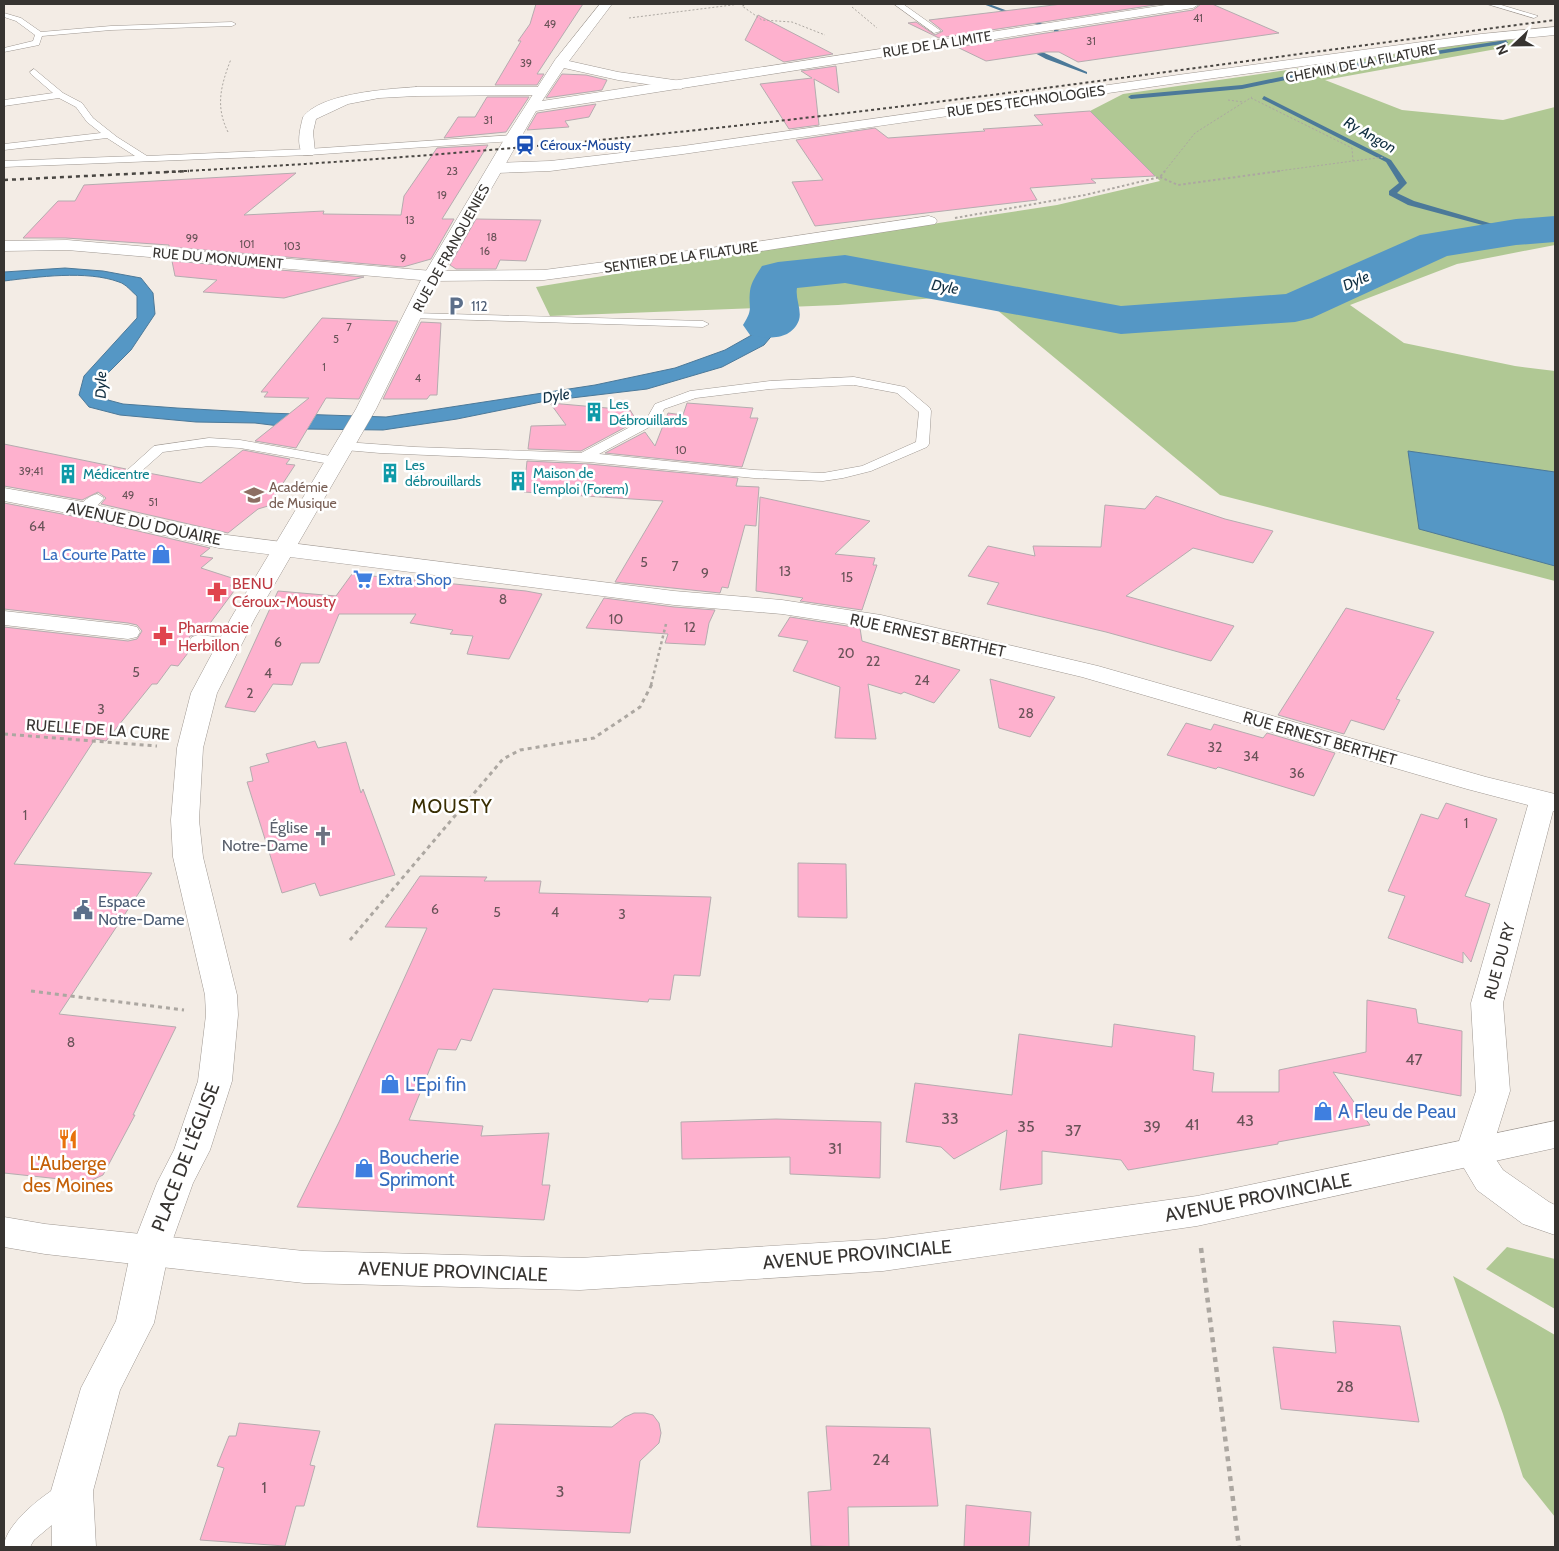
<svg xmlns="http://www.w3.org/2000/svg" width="1559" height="1551" viewBox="0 0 1559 1551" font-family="Cabin,sans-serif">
  <rect width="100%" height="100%" fill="#f3ece5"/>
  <path fill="#b0c894" d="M1507,38L1524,44L1325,80L1402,110L1503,120L1555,107V245L1457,264L1350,305L1404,343L1515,366L1555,371V581L1220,495L979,295L838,305L550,316L536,287L780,247L1057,205L1160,181L1090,111L1123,94Z
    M1507,1247L1555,1259V1309L1486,1269Z
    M1453,1276L1555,1335V1517L1523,1477L1503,1414Z"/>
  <path fill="#5597c5" stroke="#4c7999" d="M809,263L829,273C788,274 780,278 786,319L764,345L722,367L647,389L546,401L457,419L383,430L304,429L255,423L196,422L120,415L89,407L79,395L84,376L137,318V296C132,292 126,284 119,282C87,270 37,277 4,281V272L65,268L103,271L141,278L153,293L155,314L131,350L103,378L102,390L108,400L123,404L177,408L266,413L386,417L595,385L675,368L725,350L757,332L763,310L755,288L769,270Z
    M1408,451L1555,472V566L1419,529Z"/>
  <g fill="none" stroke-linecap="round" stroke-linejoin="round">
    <path fill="#4c7999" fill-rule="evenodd" d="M983,4H989L1043,24L1038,25Z
      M1054,30H1058L1068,38L1058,45L1040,51L1087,72V74L1046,59L1033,52V50L1054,43L1061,38L1054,32Z
      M1506,40L1508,43L1320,73L1242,89L1131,99L1128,97L1131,95L1242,85L1320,69Z
      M1264,96L1391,160L1407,183L1397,193L1414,201L1520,232L1516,234L1408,205L1389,195V191L1399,183L1386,162L1262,99Z"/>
    <path fill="#5597c5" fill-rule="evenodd" d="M1555,216V242L1516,245L1447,256L1312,318L1295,322L1121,334L845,283L797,288C795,298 802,310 799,320C791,341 767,339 750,335L743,325C754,308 748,309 750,291C751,282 757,274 762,266L778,262L845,255L1121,306L1286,294L1420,235L1516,219Z"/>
  </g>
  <path fill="#feb1ce" stroke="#b5acaf" d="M536,4H583L537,74H544L537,85H495L521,41H518L530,24Z
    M1062,4H1161L939,38L908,23L916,22L935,35L943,31L929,20Z
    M1201,4H1212L1279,33L1078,62L1059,52H1046L986,61L957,47L1193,10Z
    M758,15L833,54L784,62L745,40Z
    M836,66L839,93L814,79L819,125L789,129L760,84L812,78L801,71Z
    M562,74L586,75L607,80L602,90L546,98Z
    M487,97H529L506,132L444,138L458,117H475Z
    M596,104L589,117L565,121L569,127L527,130L537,113Z
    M1090,111L1155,176L1091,179L1096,183L1030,188L1037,200L815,226L792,182L823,180L796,140L875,128L888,138L985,131L983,129L1043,125L1034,115Z
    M488,145L442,219H454L431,259L403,267L169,247V245L66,238H23L58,201H75L84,185L296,173L244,215L324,211L323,214L401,215L404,196L437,148Z
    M476,219L541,220L526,261L500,260L496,269H456L450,265Z
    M172,261L364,277L284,298L203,292L217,280L175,276Z
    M322,318L398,321L359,399L326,398L296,448L255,441L309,398L264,397L268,392H261Z
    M421,322L441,323L437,395H430L427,399H383Z
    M550,403L630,410L637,421L581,451L528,449L531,426L566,425Z
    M687,403L753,408L750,418H758L742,467L605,453L645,432L655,446L668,413L683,415Z
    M4,444L126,469L122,473L131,479L137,477L143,472L201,483L243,450L290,459L286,464L295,465L268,506L258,509L228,533L101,504L106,498L98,492L82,500L4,486Z
    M527,461L589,464L738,478L736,486L759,487L756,526L745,525L728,588L722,587L720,593L615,582L663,501L524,492Z
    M1156,496L1225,519L1273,531L1253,563L1193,548L1126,596L1234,626L1211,661L1106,632L987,604L999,583L968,576L988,546L1035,556L1033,546L1101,547L1105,505L1145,509Z
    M760,497L870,521L835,554L875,558L873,565H877L862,610L800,601L803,598L756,591Z
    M4,503L83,518L210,548L200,556L213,558L201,568L235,579L230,586L237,587L202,634L190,636L188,641L194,645L178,666L171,665L157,684H152L106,741L95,739L14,864L152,873L59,1014L176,1027L133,1115H135L103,1175L88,1182L4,1173V627L128,641L137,639L142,631L137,625L128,623L4,609Z
    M352,574L526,591L542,594L509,659L467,654L473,636L450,634L453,630L410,623L416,614H339L319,663H301L292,685L273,684L255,712L225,707L278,591L336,596Z
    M604,598L674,607L715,610L709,623L705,645L665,643L668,634L586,628Z
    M1346,608L1434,632L1396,699L1400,700L1384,730L1351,720L1344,734L1278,715Z
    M790,617L860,628L862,641L960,670L934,703L904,692L901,694L868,684L876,739L835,738L840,687L793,671L808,641L778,636Z
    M990,679L1055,697L1030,737L999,728Z
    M1186,723L1211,730L1214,724L1263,738L1267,733L1335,753L1314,796L1218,767L1216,769L1167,755Z
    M315,741L318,748L346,742L361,793L363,789L395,875L320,896L315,883L282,893L247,782L253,781L250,767L269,762L266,754Z
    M1446,803L1497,819L1465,896L1490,904L1471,962L1463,952V963L1388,938L1405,896L1388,891L1421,814L1438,819Z
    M798,863L846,864L847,918L798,917Z
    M420,876L487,877L484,881H541L539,893L711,897L700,976L674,975L670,1000L649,999L648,1002L493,989L471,1041L461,1039L456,1050L438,1049L409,1120L483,1126L481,1136L549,1133L542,1185H550L544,1220L297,1207L339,1122L427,928L385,927Z
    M1367,1000L1416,1009L1418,1023L1462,1031L1461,1096L1333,1072L1370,1125L1278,1142V1144L1128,1170L1121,1160L1042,1151V1184L1000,1190L1007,1130L954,1159L941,1147L906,1142L915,1083L1012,1095L1019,1034L1112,1047L1114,1024L1195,1036L1193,1070L1214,1073L1212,1092H1279V1070L1366,1052Z
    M776,1119L881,1122L880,1178L790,1174V1157L682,1159L681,1122Z
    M1333,1321L1400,1326L1419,1422L1281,1409L1273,1347L1336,1353Z
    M634,1413H645L653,1415L659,1423L661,1433L659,1443L640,1461L630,1533L477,1527L495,1424L612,1427L625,1417Z
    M239,1423L320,1431L310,1465L315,1466L304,1506H296L285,1546L200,1540L224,1468L217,1466L229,1436H236Z
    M826,1426L930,1428L938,1506L848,1507L849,1547L811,1546L808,1492L831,1490Z
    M966,1505L1031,1512L1029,1547H964Z"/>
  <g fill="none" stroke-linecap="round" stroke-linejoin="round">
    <defs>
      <path id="service" d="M894,4H903L941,31L934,33Z
        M1487,4H1498L1538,16L1534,18Z
        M4,13L21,18L41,32L111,26L232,22L236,24L232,26L111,30L42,36L39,45L4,52V48L33,41L35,35L16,21L4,17Z
        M34,69L63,93L82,103L93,118L117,137L147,156L308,149L512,135L517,138L512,141L308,155L4,167V161L135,156L107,138L4,150V144L101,133L87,122L76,107L59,98L4,106V100L53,93L31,74L30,72Z
        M413,313L703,321L709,324L703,327L409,318L407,316L409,314Z
        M854,377L905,387L930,408L931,411L929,444L927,447L871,471L843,478L823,481L754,478L589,462L380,453L345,450L338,446L345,442L415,447L581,453L647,418L655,404L690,391L770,381ZM854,385L897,393L919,412L916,442L862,466L823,473L754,470L599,454L657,423L664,409L696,398L770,389Z
        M209,438L240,440L336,457L343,461L336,465L240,448L209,446L163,452L136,476L131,477L124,473L154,446Z
        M97,494L104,498C98,506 88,515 78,512L76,509C81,503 89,496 97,494Z
        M198,635L236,639L238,642L236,645L230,647L192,643L190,640L192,637Z
        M69,1481L78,1485L82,1494L78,1503L34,1540L30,1547H4C4,1524 49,1489 69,1481Z"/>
      <path id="minor" d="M1555,27V35L1481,42L1178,83L683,154L550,171L496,173L491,171L488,168L491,165L496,163L550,161L683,146L1178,75L1481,34Z
        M560,59L618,72L681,81L688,85L681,89L618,80L555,66L554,63Z
        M416,87H541L548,91L541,95L416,96L379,98L348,104L316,119L313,132L315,152L313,155H303C296,144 300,129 303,117C321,93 388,89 416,87Z
        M929,216L935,218L937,221L935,224L755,252L544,280L432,281L67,250L4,251V241L67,240L432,271L544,270L755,242Z
        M4,488L83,502L219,534L674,591L782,600L881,615L1098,666L1486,777L1555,794V812L1553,811L1503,1003L1510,1091L1491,1152L1503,1170L1549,1202L1555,1205V1235L1523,1224L1477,1190L1455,1153L1476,1091L1471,1003L1528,805L1467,789L1082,677L881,629L782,614L674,605L219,548L83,516L4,501Z
        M4,611L128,625L137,627L140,632L137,637L128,639L4,625Z"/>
      <path id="tertiary" d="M600,4H612L566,65L542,101L1172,4H1199L1193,8L536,111L441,276L376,409L255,618L217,693L203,748L199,820L203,857L237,995L238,1015L232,1081L210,1150L193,1183L169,1250L154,1323L120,1390L93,1491L96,1547H52L51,1491L81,1388L116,1321L131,1250L157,1183L174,1150L198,1081L206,1015L205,995L173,857L171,820L177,748L191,693L231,618L356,409L423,276L505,138L555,60Z"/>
      <path id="secondary" d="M1555,1121V1148L1197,1226L883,1271L580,1290L304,1283L45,1254L4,1247V1217L45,1224L304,1251L580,1258L883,1239L1197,1196Z"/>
    </defs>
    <use href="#service" stroke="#9f9892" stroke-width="1"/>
    <use href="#minor" stroke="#9f9892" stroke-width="1"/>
    <use href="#tertiary" stroke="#9f9892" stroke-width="1"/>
    <use href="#secondary" stroke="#9f9892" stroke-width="1"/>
    <path stroke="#aca7a1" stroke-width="1" stroke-dasharray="2 2" stroke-linecap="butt" d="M748,4L742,6L762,20L792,22L825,35
      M852,7L877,28
      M629,18L740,4
      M1251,98L1352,148L1353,161L1271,172
      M1228,100L1243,102
      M228,132C215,106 221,85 231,59
      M1353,161L1385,157
      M1164,172L1195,133L1252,97"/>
    <path stroke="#aca7a1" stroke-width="2" stroke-dasharray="2.5 2.5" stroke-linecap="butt" d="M1160,177L1178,185L1280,171
      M955,218L1085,195L1160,177L1165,171"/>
    <path stroke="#aca7a1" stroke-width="2.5" stroke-dasharray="3 3" stroke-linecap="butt" d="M651,685L666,624"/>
    <path stroke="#aca7a1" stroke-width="3" stroke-dasharray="4 4" stroke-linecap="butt" d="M4,734L157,746
      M350,940L503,759L520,750L594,738L640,707L652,684
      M31,991L184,1010"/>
    <path stroke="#aca7a1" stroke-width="4.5" stroke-dasharray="5 5" stroke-linecap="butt" d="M1201,1248L1239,1547"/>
    <use href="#service" fill="#fff" fill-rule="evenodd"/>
    <use href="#minor" fill="#fff" fill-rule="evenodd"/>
    <use href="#tertiary" fill="#fff" fill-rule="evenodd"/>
    <use href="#secondary" fill="#fff" fill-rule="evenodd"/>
    <path stroke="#4a4743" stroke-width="2" stroke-dasharray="3 3" stroke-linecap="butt" d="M166,172C304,165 442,155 579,142C905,111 1230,62 1555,20"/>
    <path stroke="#4a4743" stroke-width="2.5" stroke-dasharray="4 4" stroke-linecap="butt" d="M4,180L189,171"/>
  </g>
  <defs>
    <symbol id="station-bare" viewBox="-9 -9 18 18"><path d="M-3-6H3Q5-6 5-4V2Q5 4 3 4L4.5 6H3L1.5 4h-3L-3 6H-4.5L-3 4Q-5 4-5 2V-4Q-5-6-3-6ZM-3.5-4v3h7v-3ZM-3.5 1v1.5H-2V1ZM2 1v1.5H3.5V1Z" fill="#1a4fb4" stroke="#fff" stroke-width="2.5" paint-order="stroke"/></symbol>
    <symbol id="parking-bare" viewBox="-9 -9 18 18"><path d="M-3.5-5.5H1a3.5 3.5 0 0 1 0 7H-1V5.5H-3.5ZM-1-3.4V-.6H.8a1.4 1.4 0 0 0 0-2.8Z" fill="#5c6f8a" stroke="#fff" stroke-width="2.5" paint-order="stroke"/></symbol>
    <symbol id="building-bare" viewBox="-9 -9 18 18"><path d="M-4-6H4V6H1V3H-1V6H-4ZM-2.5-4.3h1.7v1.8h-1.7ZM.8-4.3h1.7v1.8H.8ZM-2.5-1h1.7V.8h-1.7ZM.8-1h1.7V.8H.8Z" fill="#0f9aa8" stroke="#fff" stroke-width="2.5" paint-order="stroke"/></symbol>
    <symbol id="school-bare" viewBox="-9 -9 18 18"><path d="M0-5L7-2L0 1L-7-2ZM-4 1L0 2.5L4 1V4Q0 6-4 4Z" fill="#8d6e63" stroke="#fff" stroke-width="2.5" paint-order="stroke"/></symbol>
    <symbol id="shop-bare" viewBox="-9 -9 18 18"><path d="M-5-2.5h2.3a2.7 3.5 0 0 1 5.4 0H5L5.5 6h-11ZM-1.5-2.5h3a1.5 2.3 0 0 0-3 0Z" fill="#3f7fe0" stroke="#fff" stroke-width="2.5" paint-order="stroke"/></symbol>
    <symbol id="supermarket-bare" viewBox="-9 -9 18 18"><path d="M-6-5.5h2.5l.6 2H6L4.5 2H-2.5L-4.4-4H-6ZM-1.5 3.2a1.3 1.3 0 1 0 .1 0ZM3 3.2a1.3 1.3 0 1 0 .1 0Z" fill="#3f7fe0" stroke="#fff" stroke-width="2.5" paint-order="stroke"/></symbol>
    <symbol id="pharmacy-bare" viewBox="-9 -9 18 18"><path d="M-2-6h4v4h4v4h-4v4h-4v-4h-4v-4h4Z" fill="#e0444e" stroke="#fff" stroke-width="2.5" paint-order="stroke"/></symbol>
    <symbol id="church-bare" viewBox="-9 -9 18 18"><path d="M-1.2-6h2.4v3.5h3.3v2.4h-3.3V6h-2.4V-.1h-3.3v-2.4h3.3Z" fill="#6b7280" stroke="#fff" stroke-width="2.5" paint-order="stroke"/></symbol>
    <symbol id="civic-bare" viewBox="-9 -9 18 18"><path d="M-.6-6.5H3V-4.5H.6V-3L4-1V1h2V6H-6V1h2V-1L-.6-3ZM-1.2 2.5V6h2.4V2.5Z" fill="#5c6f8a" stroke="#fff" stroke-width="2.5" paint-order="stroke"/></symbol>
    <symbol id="restaurant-bare" viewBox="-9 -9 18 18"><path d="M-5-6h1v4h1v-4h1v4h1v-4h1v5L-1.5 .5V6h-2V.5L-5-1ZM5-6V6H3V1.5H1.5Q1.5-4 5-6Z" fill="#e8710a" stroke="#fff" stroke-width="2.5" paint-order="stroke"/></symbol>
  </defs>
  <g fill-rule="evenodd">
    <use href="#station-bare" x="511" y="131" width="28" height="28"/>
    <use href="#parking-bare" x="442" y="292" width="28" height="28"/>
    <use href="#building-bare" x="580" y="398" width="28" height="28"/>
    <use href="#building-bare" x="376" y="459" width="28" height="28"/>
    <use href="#building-bare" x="54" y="460" width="28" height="28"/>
    <use href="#building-bare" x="504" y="467" width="28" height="28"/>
    <use href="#school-bare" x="240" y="481" width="28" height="28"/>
    <use href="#shop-bare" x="147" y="540" width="28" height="28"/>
    <use href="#supermarket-bare" x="349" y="565" width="28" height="28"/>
    <use href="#pharmacy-bare" x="203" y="578" width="28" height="28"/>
    <use href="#pharmacy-bare" x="149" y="622" width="28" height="28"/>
    <use href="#church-bare" x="309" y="822" width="28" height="28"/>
    <use href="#civic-bare" x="69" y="896" width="28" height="28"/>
    <use href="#shop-bare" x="376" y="1070" width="28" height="28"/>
    <use href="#shop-bare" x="1309" y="1097" width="28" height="28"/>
    <use href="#restaurant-bare" x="54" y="1125" width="28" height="28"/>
    <use href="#shop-bare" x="350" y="1154" width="28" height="28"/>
  </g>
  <g text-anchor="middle" stroke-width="5" stroke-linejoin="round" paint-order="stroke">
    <g font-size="11" fill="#695358">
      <text x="1198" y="22">41</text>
      <text x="550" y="28">49</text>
      <text x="1091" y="45">31</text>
      <text x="526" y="67">39</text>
      <text x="488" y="124">31</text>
      <text x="452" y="175">23</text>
      <text x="442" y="199">19</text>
      <text x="410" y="224">13</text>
      <text x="492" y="241">18</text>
      <text x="192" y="242">99</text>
      <text x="247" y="248">101</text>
      <text x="292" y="250">103</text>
      <text x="485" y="255">16</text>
      <text x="403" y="262">9</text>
      <text x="349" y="331">7</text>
      <text x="336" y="343">5</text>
      <text x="324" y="371">1</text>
      <text x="418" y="382">4</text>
      <text x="681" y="454">10</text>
      <text x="31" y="475">39;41</text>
      <text x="128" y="499">49</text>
      <text x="153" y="506">51</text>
    </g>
    <g font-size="14" fill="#373431" stroke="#fff">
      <text transform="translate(937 44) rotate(-9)" y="5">RUE DE LA LIMITE</text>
      <text transform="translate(1361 63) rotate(-11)" y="5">CHEMIN DE LA FILATURE</text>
      <text transform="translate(1026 101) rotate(-8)" y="5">RUE DES TECHNOLOGIES</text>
      <text transform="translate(451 248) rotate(-61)" y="5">RUE DE FRANQUENIES</text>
      <text transform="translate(681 257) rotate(-8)" y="5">SENTIER DE LA FILATURE</text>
      <text transform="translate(218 258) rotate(5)" y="5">RUE DU MONUMENT</text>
    </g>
    <g font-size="14" fill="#164399" stroke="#fff" text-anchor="start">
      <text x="540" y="150">Céroux-Mousty</text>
    </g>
    <g font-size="14" fill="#4e5e75" stroke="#fff" text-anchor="start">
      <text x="471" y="311">112</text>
    </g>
    <g font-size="14" fill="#0d838f" stroke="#fff" text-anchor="start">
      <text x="609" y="409">Les<tspan x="609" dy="16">Débrouillards</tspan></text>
      <text x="405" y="470">Les<tspan x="405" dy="16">débrouillards</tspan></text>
      <text x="533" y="478">Maison de<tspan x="533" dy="16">l'emploi (Forem)</tspan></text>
      <text x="83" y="479">Médicentre</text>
    </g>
    <g font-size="14" fill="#785e54" stroke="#fff" text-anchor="start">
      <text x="269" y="492">Académie<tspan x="269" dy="16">de Musique</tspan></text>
    </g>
    <g font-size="14" fill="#695358">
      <text x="37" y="531">64</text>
      <text x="644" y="567">5</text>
      <text x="675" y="571">7</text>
      <text x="785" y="576">13</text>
      <text x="705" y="578">9</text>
      <text x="847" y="582">15</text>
      <text x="503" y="604">8</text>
      <text x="616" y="624">10</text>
      <text x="690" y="632">12</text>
      <text x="278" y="647">6</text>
      <text x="846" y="658">20</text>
      <text x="873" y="666">22</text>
      <text x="136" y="677">5</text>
      <text x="268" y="678">4</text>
      <text x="922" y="685">24</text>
      <text x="250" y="698">2</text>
      <text x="101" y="714">3</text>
      <text x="1026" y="718">28</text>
      <text x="1215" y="752">32</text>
      <text x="1251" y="761">34</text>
      <text x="1297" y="778">36</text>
      <text x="25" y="820">1</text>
      <text x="1466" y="828">1</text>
      <text x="435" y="914">6</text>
      <text x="497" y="917">5</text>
      <text x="555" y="917">4</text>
      <text x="622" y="919">3</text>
      <text x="71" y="1047">8</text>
    </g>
    <g font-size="15" font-style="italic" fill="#112f42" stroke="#fff">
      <text transform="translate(1370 135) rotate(30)" y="5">Ry Angon</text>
      <text transform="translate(1356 281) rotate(-24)" y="5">Dyle</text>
      <text transform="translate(945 287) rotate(10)" y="5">Dyle</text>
      <text transform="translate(101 385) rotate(-89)" y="5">Dyle</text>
      <text transform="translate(556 396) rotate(-10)" y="5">Dyle</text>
    </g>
    <g font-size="16" fill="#373431" stroke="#fff">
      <text transform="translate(144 523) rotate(12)" y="6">AVENUE DU DOUAIRE</text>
      <text transform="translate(928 635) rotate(12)" y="6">RUE ERNEST BERTHET</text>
      <text transform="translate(98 729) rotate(4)" y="6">RUELLE DE LA CURE</text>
      <text transform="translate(1320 738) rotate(16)" y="6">RUE ERNEST BERTHET</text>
      <text transform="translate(1499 961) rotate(-75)" y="6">RUE DU RY</text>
    </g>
    <g font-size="16" fill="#366cbe" stroke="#fff" text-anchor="end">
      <text x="146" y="560">La Courte Patte</text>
      <text x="378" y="585" text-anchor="start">Extra Shop</text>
    </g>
    <g font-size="16" fill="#be3a42" stroke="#fff" text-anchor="start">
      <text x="232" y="589">BENU<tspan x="232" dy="18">Céroux-Mousty</tspan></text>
      <text x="178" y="633">Pharmacie<tspan x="178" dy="18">Herbillon</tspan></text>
    </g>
    <g font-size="16" fill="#5b616d" stroke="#fff" text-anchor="end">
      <text x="308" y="833">Église<tspan x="308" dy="18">Notre-Dame</tspan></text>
    </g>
    <g font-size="16" fill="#4e5e75" stroke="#fff" text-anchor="start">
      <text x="98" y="907">Espace<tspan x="98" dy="18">Notre-Dame</tspan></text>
    </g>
    <g font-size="16" fill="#695358">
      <text x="1414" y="1065">47</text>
      <text x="950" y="1124">33</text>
      <text x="1245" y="1126">43</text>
      <text x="1192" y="1130">41</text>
      <text x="1026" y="1132">35</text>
      <text x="1152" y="1132">39</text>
      <text x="1073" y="1136">37</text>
      <text x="835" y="1154">31</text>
      <text x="1345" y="1392">28</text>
      <text x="881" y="1465">24</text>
      <text x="264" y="1493">1</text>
      <text x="560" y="1497">3</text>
    </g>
    <g font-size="19" letter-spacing="1" fill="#392e03" stroke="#fff">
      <text x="452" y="813">MOUSTY</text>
    </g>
    <g font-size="19" fill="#366cbe" stroke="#fff" text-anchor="start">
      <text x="405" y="1091">L'Epi fin</text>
      <text x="1338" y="1118">A Fleu de Peau</text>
      <text x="379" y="1164">Boucherie<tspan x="379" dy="22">Sprimont</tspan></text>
    </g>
    <g font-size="19" fill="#373431" stroke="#fff">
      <text transform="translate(185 1157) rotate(-69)" y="7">PLACE DE L’ÉGLISE</text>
      <text transform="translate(1258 1197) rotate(-11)" y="7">AVENUE PROVINCIALE</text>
      <text transform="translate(857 1254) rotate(-5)" y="7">AVENUE PROVINCIALE</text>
      <text transform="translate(453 1271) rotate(2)" y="7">AVENUE PROVINCIALE</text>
    </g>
    <g font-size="19" fill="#c56008" stroke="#fff">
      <text x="68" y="1170">L'Auberge<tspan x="68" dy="22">des Moines</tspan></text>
    </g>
  </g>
  <rect width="1559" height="1551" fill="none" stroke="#373431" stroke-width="10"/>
  <g transform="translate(1514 45) rotate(248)" stroke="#ffffff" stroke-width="4" paint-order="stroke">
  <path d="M0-4L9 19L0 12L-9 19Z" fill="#373431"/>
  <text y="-8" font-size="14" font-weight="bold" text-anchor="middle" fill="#373431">N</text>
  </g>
</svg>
